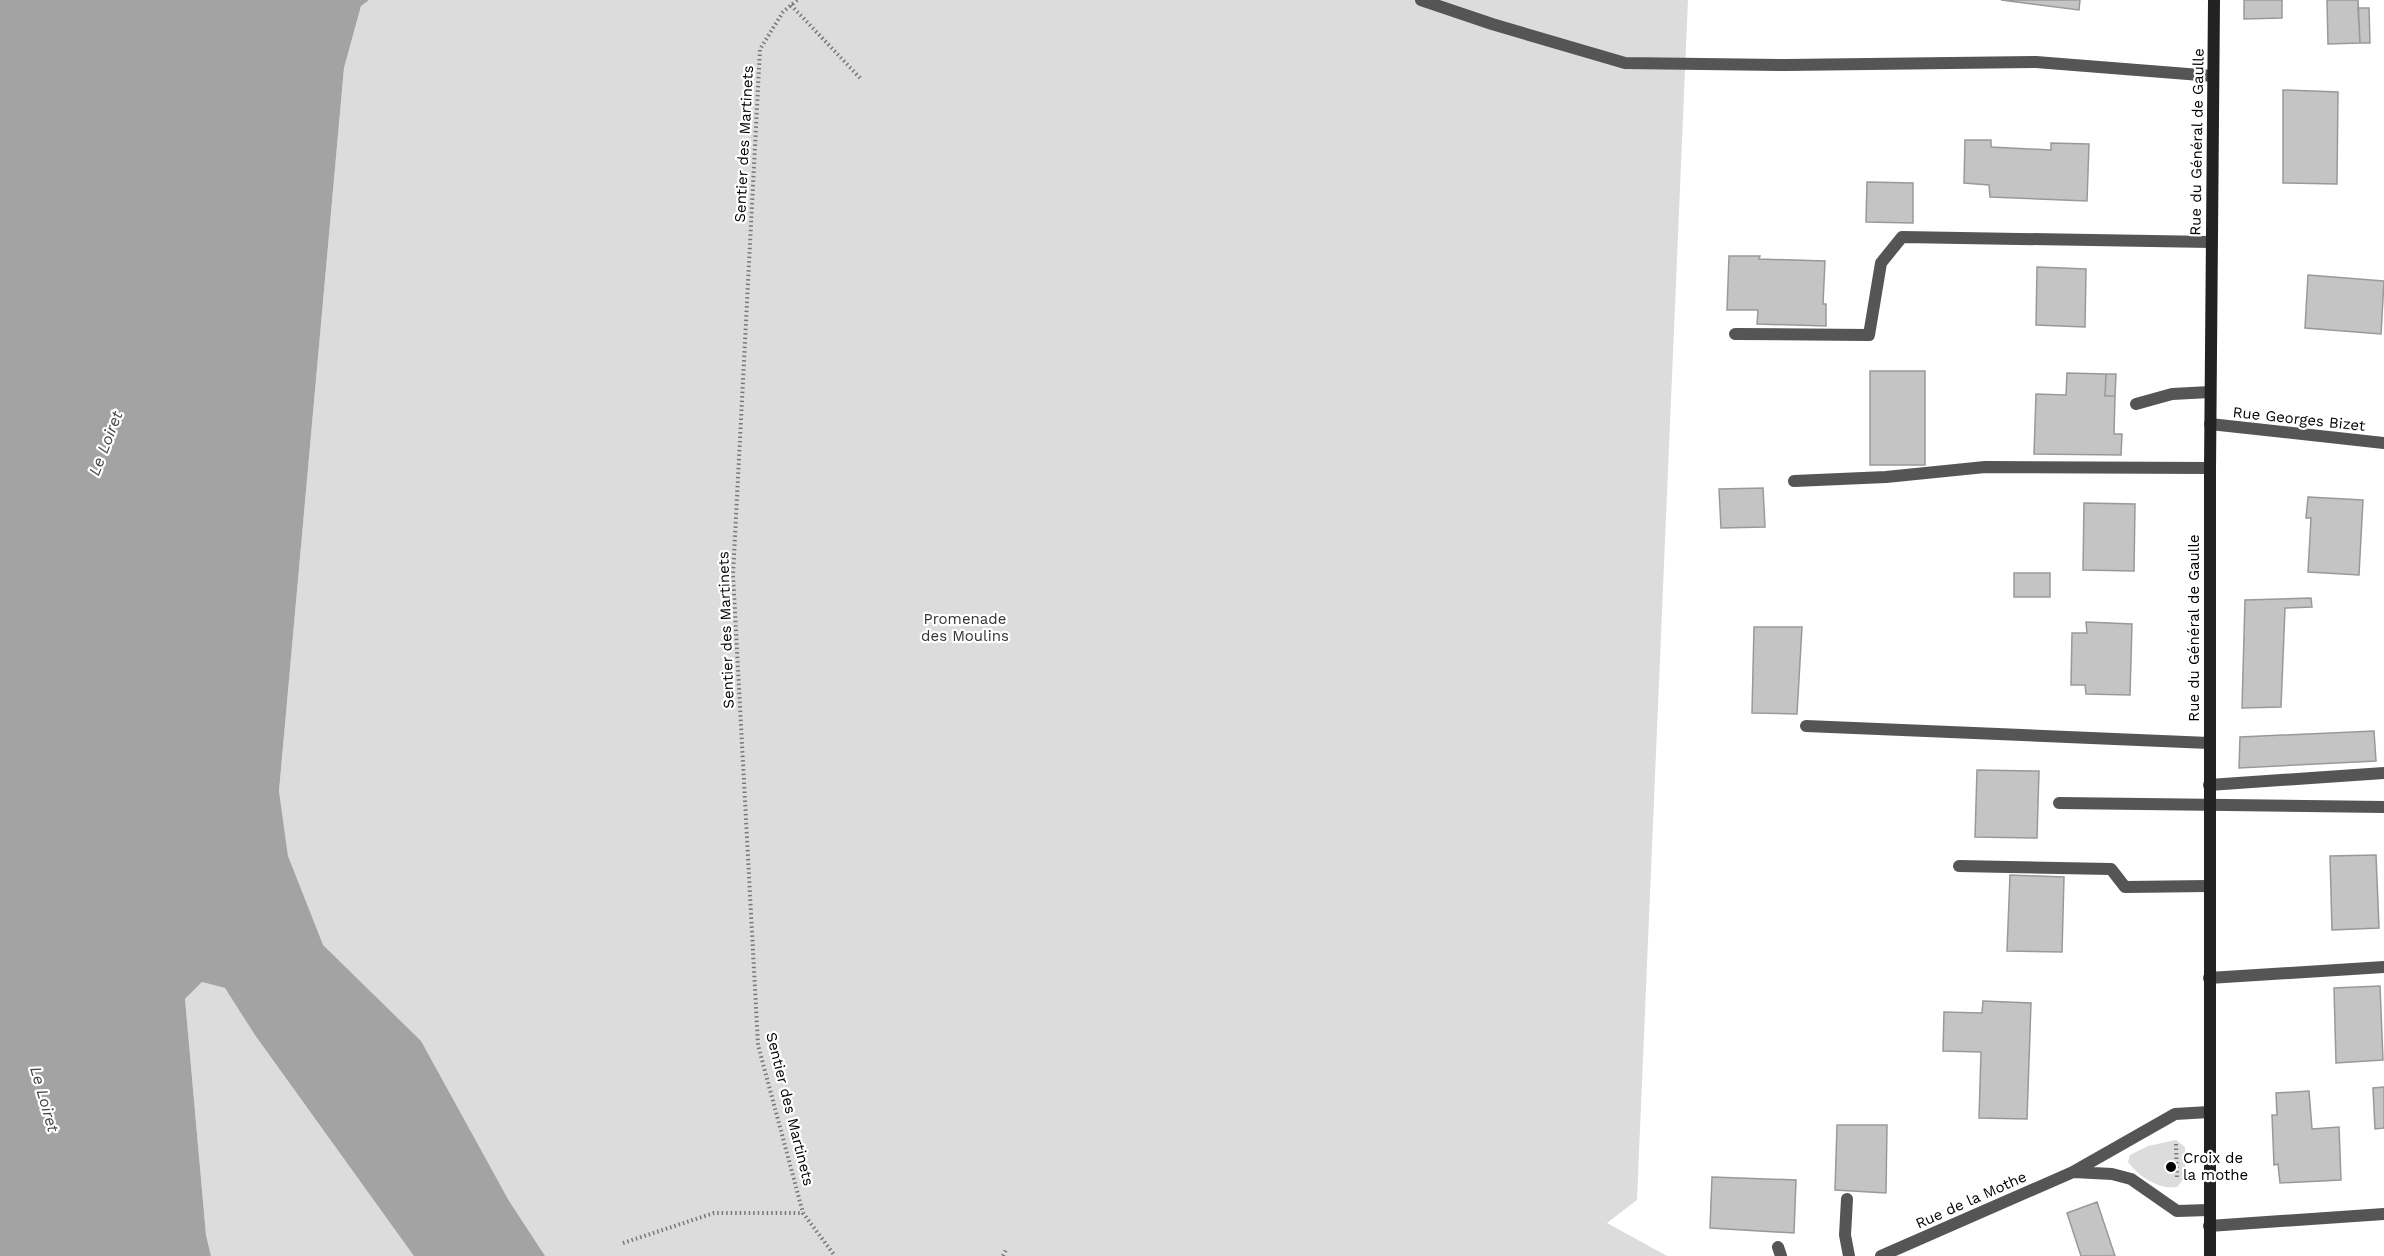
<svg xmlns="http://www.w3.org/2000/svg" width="2384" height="1256" viewBox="0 0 2384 1256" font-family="'Work Sans',sans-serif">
  <rect width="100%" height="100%" fill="#fff"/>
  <path fill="#dcdcdc" d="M369,0H1688L1637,1200L1607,1223L1667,1256H211L206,1235L185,999L202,982L225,988L270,1055L295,875L288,856L279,791L344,68L361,6Z
    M2176,1140L2185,1147L2186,1176L2177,1187C2160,1190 2139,1177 2128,1162L2130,1155L2148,1146Z"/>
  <path fill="#a3a3a3" d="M0,0H369L361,6L344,68L279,791L288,856L323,945L421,1041L509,1201L545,1256H414L255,1035L225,988L202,982L185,999L206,1235L211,1256H0Z"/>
  <path fill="#c4c4c4" stroke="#999" stroke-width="1.5" d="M2001,0H2080L2079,10Z
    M2244,0H2282V18L2244,19Z
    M2327,0H2358L2360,43L2328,44Z
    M2358,8H2369L2370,43H2360Z
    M2283,90L2338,92L2337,184L2283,183Z
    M1965,140H1991V147L2051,150V143L2089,144L2087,201L1990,197L1989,185L1964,183Z
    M1867,182L1913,183V223L1866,222Z
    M1729,256H1760L1759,259L1825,261L1823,304H1826V326L1757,324L1758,310H1727Z
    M2037,267L2086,269L2085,327L2036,325Z
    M2308,275L2384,281L2381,334L2305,328Z
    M1870,371H1925V465H1870Z
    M2067,373L2106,374L2105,396H2115L2114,434H2122L2121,455L2034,454L2036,394L2066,395Z
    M2106,374H2116L2115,396H2105Z
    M1763,488L1765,527L1721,528L1719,489Z
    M2308,497L2363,500L2359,575L2308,572L2311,518H2306Z
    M2084,503L2135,504L2134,571L2083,570Z
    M2014,573H2050V597H2014Z
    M2311,598L2312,607L2285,608L2281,707L2242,708L2245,600Z
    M2086,622L2132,624L2130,695L2086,694L2085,685H2071L2072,633H2087Z
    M1754,627H1802L1797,714L1752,713Z
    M2374,731L2376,761L2239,768L2240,737Z
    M1977,770L2039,771L2037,838L1975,837Z
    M2376,855L2379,928L2332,930L2330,856Z
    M2010,875L2064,877L2062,952L2007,951Z
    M2380,986L2383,1060L2336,1063L2334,988Z
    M1983,1001L2031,1003L2027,1119L1979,1118L1981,1052L1943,1051L1944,1012L1982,1013Z
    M2384,1087V1128L2375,1129L2373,1088Z
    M2309,1091L2312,1129L2339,1127L2341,1180L2280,1183L2278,1164L2274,1165L2272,1115H2277L2276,1093Z
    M1837,1125H1887L1886,1193L1835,1190Z
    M1712,1177L1796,1180L1794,1233L1710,1228Z
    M2097,1202L2115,1256H2081L2067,1213Z"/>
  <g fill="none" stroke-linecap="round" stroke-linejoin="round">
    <path stroke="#777" stroke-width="4" stroke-dasharray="1.5 3" stroke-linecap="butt" d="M797,0L783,12L760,49L733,575L758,1045L803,1213L835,1256
      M791,5L860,78
      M2176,1144L2177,1179
      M623,1243L714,1213H803
      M1003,1256L1007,1248"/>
    <path stroke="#555" stroke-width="12" d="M1421,0L1492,24L1625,63L1785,65L2036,62L2213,76
      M1735,334L1869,335L1881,263L1902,237L2211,242
      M2136,404L2172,394L2210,392
      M1794,481L1886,477L1985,467L2210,468
      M1806,726L2209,743
      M2209,785L2384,773
      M2059,803L2384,807
      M1959,866L2111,869L2125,887L2209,886
      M2209,978L2384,967
      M1847,1199L1845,1235L1849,1256
      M2209,1226L2384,1214
      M1778,1247L1781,1256"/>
    <path stroke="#555" stroke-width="12" d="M2210,424L2384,443
      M2074,1172L2112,1174L2131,1179L2177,1211L2209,1210
      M1881,1256L2073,1172L2175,1114L2209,1112"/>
    <path stroke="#222" stroke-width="12" d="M2210,1256V468L2214,0"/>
  </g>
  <circle fill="#000" stroke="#fff" stroke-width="2" cx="2171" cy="1167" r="6"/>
  <g text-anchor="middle" stroke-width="4.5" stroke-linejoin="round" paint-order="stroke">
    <g font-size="15" fill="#000" stroke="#fff">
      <text transform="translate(2197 142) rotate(-89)" y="5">Rue du Général de Gaulle</text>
      <text transform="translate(744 144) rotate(-87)" y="5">Sentier des Martinets</text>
      <text transform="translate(2299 419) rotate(6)" y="5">Rue Georges Bizet</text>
      <text transform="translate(2194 628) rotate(-90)" y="5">Rue du Général de Gaulle</text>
      <text transform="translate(726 630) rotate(-92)" y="5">Sentier des Martinets</text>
      <text transform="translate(790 1109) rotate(76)" y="5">Sentier des Martinets</text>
      <text transform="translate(1971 1200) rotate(-24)" y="5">Rue de la Mothe</text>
    </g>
    <g font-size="15" fill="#333" stroke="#fff">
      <text x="965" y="624">Promenade<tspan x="965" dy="17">des Moulins</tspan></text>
    </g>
    <g font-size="15" fill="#000" stroke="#fff" text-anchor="start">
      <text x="2183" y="1163">Croix de<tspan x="2183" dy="17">la mothe</tspan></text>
    </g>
    <g font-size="16" font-style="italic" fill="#444" stroke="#fff">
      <text transform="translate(105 443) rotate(-69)" y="6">Le Loiret</text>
      <text transform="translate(45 1099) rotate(74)" y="6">Le Loiret</text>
    </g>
  </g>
</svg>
